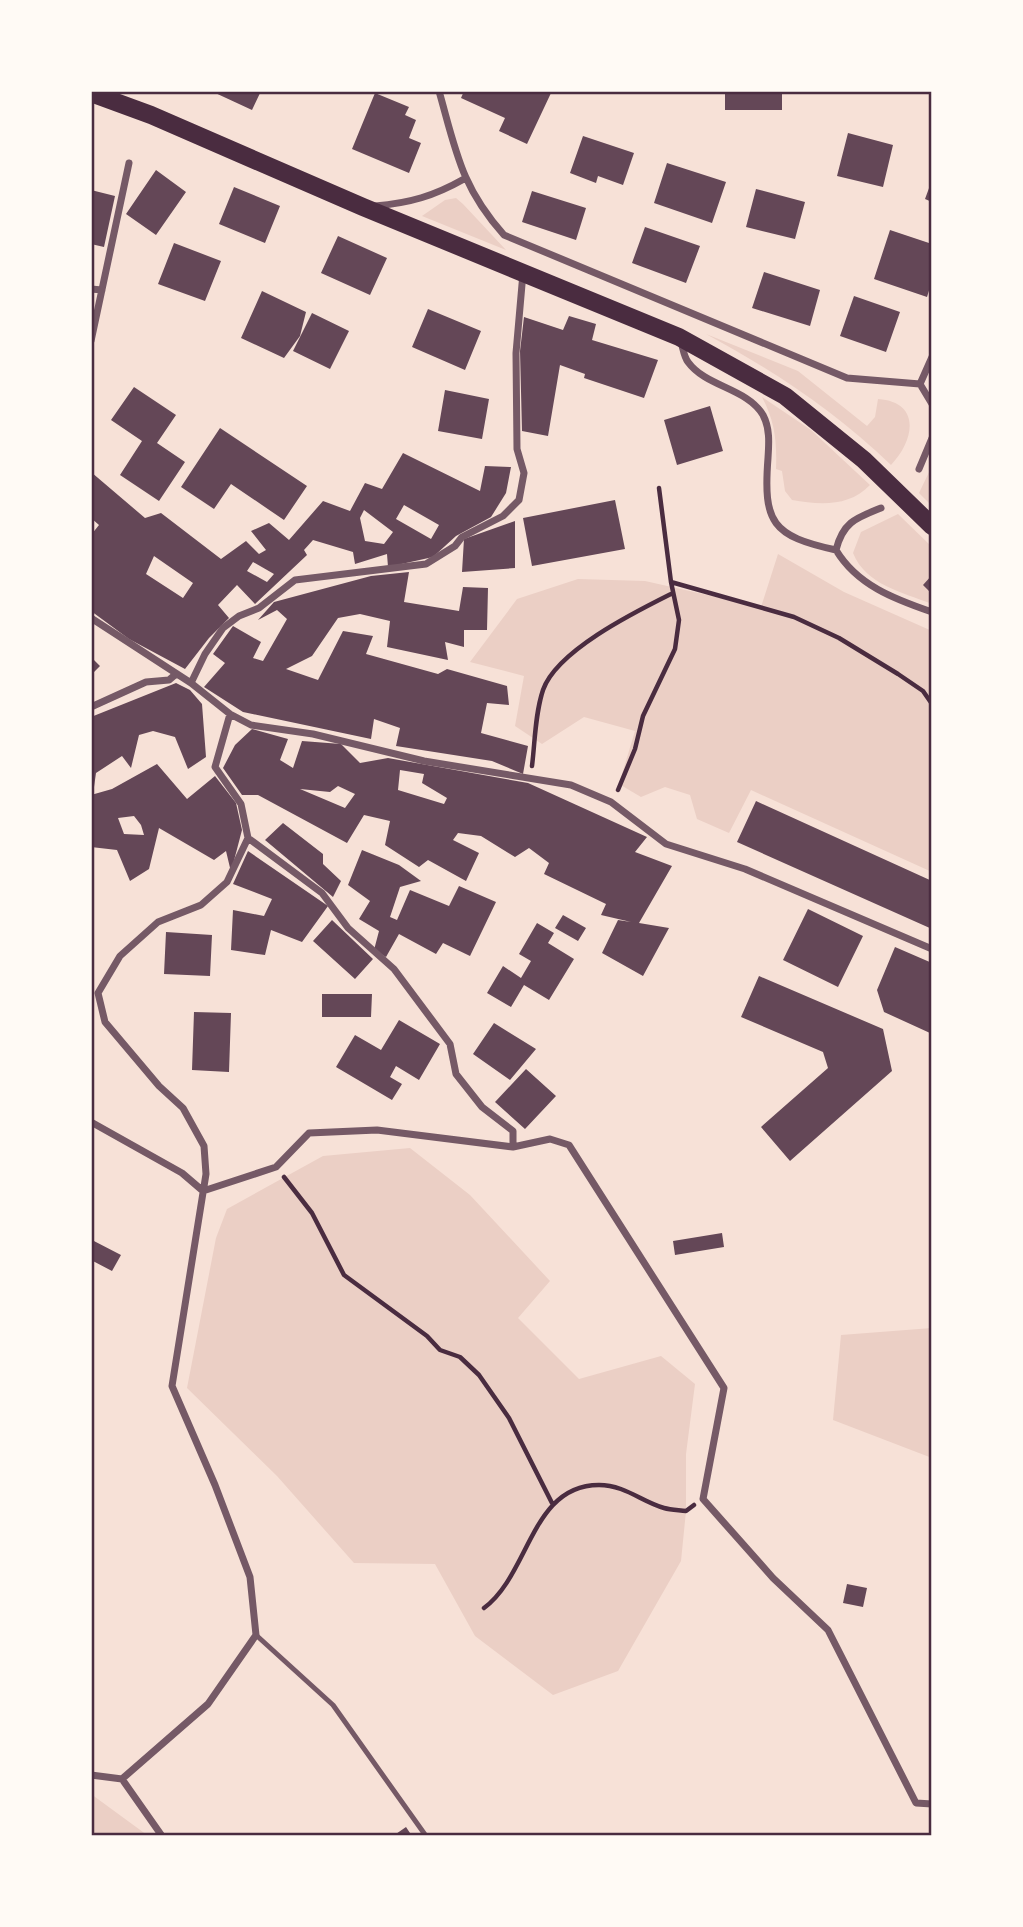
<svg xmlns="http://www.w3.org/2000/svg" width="1023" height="1927" viewBox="0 0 1023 1927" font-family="Poppins,sans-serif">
  <rect width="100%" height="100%" fill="#f7e1d7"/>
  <path fill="#ebcfc5" d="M456,198L463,204L506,250L422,216L445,200Z
    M706,334L798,371L867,426L875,417L878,399C921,402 915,440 891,465C835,411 774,371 706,334Z
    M762,397L811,430L870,485C849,507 820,505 792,500L785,491L782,471L776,469C777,441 775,422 762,397Z
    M932,466V506L919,493Z
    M898,514L932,547V604C902,592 866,585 853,553L861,532Z
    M778,554L844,592L932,631V872L751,790L729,833L697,819L690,795L665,787L641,797L619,784L635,731L584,717L542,744L515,726L524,676L470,662L517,599L578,579L645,581L761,607Z
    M410,1148L470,1195L550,1281L518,1318L579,1379L661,1356L695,1384L686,1454V1511L681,1561L618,1671L553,1695L475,1636L435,1564L354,1563L277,1476L187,1388L216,1238L227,1209L323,1156Z
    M932,1328V1458L833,1420L841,1335Z
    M91,1794L147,1835V1836H91Z"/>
  <path fill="#644757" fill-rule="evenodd" d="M211,91H261L252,110Z
    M464,91H546L551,93L527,144L499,131L505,118L461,98Z
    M725,91H782V110H725Z
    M375,93L409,107L405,115L416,120L409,138L421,143L409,173L352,149Z
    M848,133L893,145L883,187L837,176Z
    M583,136L634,153L623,185L598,176L596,183L570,173Z
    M667,163L726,182L712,223L654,203Z
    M156,170L186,192L156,235L126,214Z
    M932,180V202L925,199Z
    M234,187L280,206L265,243L219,224Z
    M756,189L805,202L795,239L746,227Z
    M91,190L115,196L104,247L91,244Z
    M532,191L586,208L576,240L522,222Z
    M645,227L700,246L686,283L632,263Z
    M890,230L932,244V281L927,297L874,279Z
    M338,236L387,258L370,295L321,273Z
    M174,243L221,261L205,301L158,284Z
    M764,272L820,290L810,326L752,308Z
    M262,291L306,312L300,336L284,358L241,338Z
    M854,296L900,312L886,352L840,336Z
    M428,309L481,331L465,370L412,347Z
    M312,313L349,331L330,369L293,351Z
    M569,316L596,324L592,340L658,360L644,398L584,378L585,374L560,365L548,436L522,431L520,351L524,317L563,330Z
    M134,387L176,415L157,443L185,462L159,501L120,475L142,441L111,420Z
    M445,390L489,399L482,439L438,431Z
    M710,406L723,451L677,465L664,420Z
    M220,428L307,486L284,520L231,484L214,509L181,487Z
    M403,453L480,491L485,466L511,467L506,493L491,517L456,536L433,557L388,567L387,554L355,564L353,552L313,540L304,550L307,555L255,604L237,585L218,605L229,618L209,638L185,669L129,639L91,611V535L99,525L91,518V472L145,518L161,513L221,559L246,541L259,554L266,550L251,531L269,523L289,540L323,501L350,511L365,483L382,489ZM404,505L439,525L431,539L396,519ZM364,510L393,532L384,544L365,541L360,518ZM154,556L193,583L183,598L146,574ZM253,562L274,574L267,582L247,571Z
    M615,500L625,549L532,566L523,518Z
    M515,521V568L462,572L464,539Z
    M409,572L404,602L459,611L463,587L488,588L487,630H464V647L445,642L448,660L387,647L390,621L360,614L338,618L312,656L286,669L318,680L343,631L373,636L366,654L438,674L447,669L507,686L509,705L487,703L481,733L528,746L523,774L492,761L396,746L400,728L374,719L371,739L243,712L204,687L225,663L213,654L233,626L261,642L253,658L263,661L287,619L277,610L258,620L274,602L371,576Z
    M932,575V594L923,585Z
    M91,657L100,666L91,675Z
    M176,683L190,690L202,704L206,757L188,769L175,737L153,731L139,735L131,768L122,756L96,773L94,787L91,788V717Z
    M252,729L288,739L280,760L293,768L302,741L341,744L360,763L388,758L528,783L647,837L635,852L672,866L639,923L669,928L643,976L602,953L618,920L631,922L601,915L606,904L544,874L549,863L529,848L515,857L481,836L458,833L453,840L479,853L466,881L428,860L419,867L385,845L390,821L364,815L347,843L258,795H242L223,768L235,745ZM400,770L424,774L422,783L447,798L444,804L398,790ZM338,786L355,794L345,808L300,789L330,792Z
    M157,764L187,799L215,776L236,803L242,830L231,872L226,851L214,860L159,828L149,869L130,881L117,850L91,847V795L112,789ZM134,816L141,825L144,835L124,834L118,818Z
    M756,801L932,881V929L737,842Z
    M283,823L323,854V864L341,881L333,897L265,840Z
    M362,850L399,865L421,881L400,887L390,917L397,920L410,890L449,906L459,886L496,902L470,956L443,943L436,954L399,934L386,957L374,950L379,931L359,919L370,901L348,885Z
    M248,851L328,906L302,942L271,930L265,955L231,950L233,910L264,916L272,899L233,884Z
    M808,909L863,936L838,987L783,960Z
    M563,915L586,928L578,941L555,928Z
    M332,920L373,959L355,979L313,941Z
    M537,923L554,933L548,943L574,959L549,1000L524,985L511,1007L487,993L503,966L521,978L531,961L519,954Z
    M166,932L212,935L210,976L164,974Z
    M895,947L932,963L930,1033L884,1012L877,990Z
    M759,976L883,1029L892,1071L790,1161L761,1127L828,1068L823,1052L741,1017Z
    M322,994H372L371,1017H322Z
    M194,1012L231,1013L229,1072L192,1070Z
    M399,1020L440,1044L419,1080L396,1066L390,1077L402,1084L392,1100L336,1067L355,1035L381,1050Z
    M494,1023L536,1049L510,1080L473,1054Z
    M526,1069L556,1096L525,1129L495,1102Z
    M722,1233L724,1247L675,1255L673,1241Z
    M92,1240L121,1255L112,1271L91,1260Z
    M847,1584L867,1588L863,1607L843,1603Z
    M406,1827L412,1836H393Z"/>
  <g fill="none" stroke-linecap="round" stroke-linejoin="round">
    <path stroke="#4a2c40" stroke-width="4.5" d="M659,488L671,582
      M532,766C535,742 535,714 543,690C557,650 637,611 673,593
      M618,790L635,749L643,716L675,649L679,620L671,582L794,617L839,638L898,674L923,691L932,704
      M284,1177L312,1213L344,1275L427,1336L440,1350L460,1357L479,1375L509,1418L552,1503
      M484,1608C530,1574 531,1485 599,1485C625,1485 642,1502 664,1508C671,1510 679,1510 686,1511L694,1505"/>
    <path stroke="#755966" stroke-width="5" d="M256,1635L333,1705L426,1836"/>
    <path stroke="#755966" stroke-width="7" d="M439,91C456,151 461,187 504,235L847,378L920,384
      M375,206C410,203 434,196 464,179
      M91,289L102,290
      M91,341L129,163
      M681,342C683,348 684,357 688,362C706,387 747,388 763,415C770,428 769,443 768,458C763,523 772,536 836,550
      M920,384L932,357
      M920,384L932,404
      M919,469L932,438
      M881,508C856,518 843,522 836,550C857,585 894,599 932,612
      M91,618L191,683L230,714L251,725L313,734L424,761L571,785L611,802L666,844L745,869L932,949
      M191,683L205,654L223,628L239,616L259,608L295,580L426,564L455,546L462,537L503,516L519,500L524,473L517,449L516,353L523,273
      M91,707L146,682L169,680L176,674
      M91,1122L182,1173L203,1191L276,1167L309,1133L377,1130L513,1147V1131L482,1107L456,1074L450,1044L394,969L348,928L322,893L248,838
      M513,1147L550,1139L569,1145L724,1388L703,1499L773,1578L828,1630L916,1803L932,1804
      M91,1775L122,1779
      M162,1836L122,1779L208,1704L256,1635L250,1577L215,1485L172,1386L206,1174L204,1146L183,1108L159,1086L105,1022L98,993L120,956L158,922L201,905L227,882L248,838L241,804L215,767L230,714"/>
    <path stroke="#4a2c40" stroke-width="18" d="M91,93L151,115L363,207L679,337L785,396L864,460L932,526"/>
  </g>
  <rect width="1023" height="1927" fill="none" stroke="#fffaf5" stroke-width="186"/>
  <rect x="93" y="93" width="837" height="1741" fill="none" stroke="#4a2c40" stroke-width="2.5"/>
</svg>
